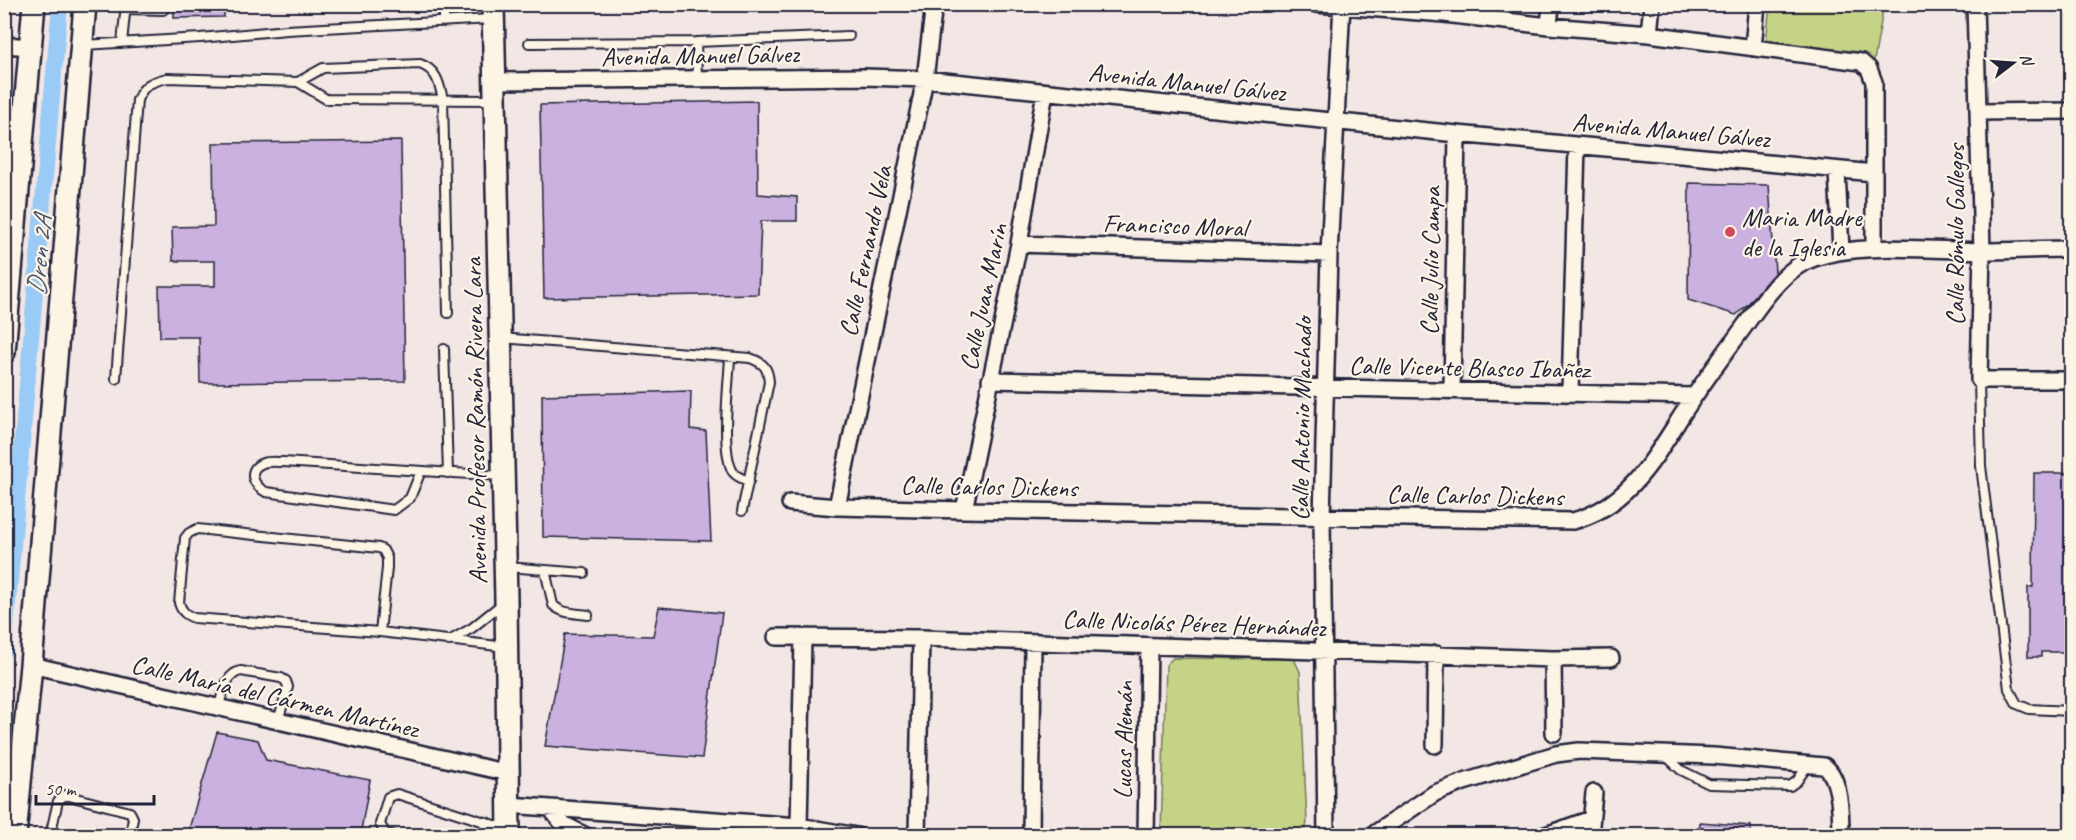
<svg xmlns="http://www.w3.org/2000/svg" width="2076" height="840" viewBox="0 0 2076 840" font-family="Caveat,sans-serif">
  <rect width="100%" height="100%" fill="#f2e7e4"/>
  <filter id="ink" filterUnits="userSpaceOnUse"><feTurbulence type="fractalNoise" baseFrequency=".0167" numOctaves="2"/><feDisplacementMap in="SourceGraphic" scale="12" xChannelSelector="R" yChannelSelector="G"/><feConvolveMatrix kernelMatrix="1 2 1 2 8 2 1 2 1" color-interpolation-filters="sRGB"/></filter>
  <g filter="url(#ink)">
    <path fill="#c5d386" stroke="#747a60" stroke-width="1.5" d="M1770,5H1884L1874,61L1766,42Z
      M1173,658L1294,659L1300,672L1307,823L1304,835H1161L1166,665Z"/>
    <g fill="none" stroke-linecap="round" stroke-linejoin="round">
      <path stroke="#9acbf6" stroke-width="16" d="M4,650L60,4"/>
    </g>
    <path fill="#cab1df" stroke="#22223b" stroke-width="1.5" d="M174,4H224V17L174,18Z
      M757,101L758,194L797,197V221H761L758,294L544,298L540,105Z
      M401,141L405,381L200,383L199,337H160L159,286H215V261H173L172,227L214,226L213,143Z
      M1689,183L1769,185L1775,272L1749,303L1736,315L1688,300Z
      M691,391L690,429L706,431L711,541L543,537L542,395Z
      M2034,473H2072V652H2041V657H2028V587H2033Z
      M659,607L722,613L702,758L545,746L565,634L653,636Z
      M217,732L258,740L266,760L370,780L360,836H187Z
      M1700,822L1751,826V836H1699Z"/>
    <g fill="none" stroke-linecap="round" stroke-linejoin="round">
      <defs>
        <path id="service" d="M444,4V22
          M125,9L163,10
          M696,42L697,79
          M122,43L126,4
          M529,43L696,42L849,36
          M84,45L200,38L287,30L492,19
          M298,82L323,68L420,64C437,70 439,83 443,99L448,313
          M501,338L750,358C764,363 768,368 769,382L742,511
          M444,349L448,473
          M730,357C729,383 720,451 733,472C737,477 742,479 749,481
          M116,379L137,100C144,84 151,82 167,78L298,82L326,99L493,100
          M1979,380L1981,466L2009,689L2017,704L2029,709L2072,711
          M421,471L410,498L394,510L266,492C253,486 246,469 263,463C269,461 277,462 283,462L501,476
          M197,529L379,548L383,550L387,558V568L380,632L194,618C186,615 182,612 179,603L185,538L189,533Z
          M507,567L584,573
          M545,570L553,605C562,614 576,613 588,615
          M380,632L506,647
          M449,641L472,628L503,603
          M218,708C223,694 225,674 241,671L281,678L286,681L288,687L278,721
          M1665,755L1681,770L1709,784L1790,786L1797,781L1808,765
          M50,836L58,801L65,795L130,812L133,818L130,836
          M395,836L385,833L380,824L388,797L397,794L507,829
          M479,836L487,822"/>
        <path id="minor" d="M1316,4L1444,14L1549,26L1649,34L1861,62L1869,69L1874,82V249
          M1975,4L1982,251L1979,380H2072
          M1549,26L1551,4
          M1649,34L1652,4
          M4,45L31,47
          M1753,48L1757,4
          M494,81L865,77L925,79L1457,134L1874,173
          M1978,112L2072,111
          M1837,171L1841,251
          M1019,244L1329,254
          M990,380L1694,396
          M1452,389L1457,134
          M1570,393L1577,146
          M790,503L837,507L964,510L1573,521C1634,505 1660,447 1693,398C1710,373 1728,349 1746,324C1761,303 1778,278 1801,264C1843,240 1932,250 1981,251C2011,251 2041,249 2072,249
          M837,507L925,79L934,4
          M964,510L1019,244L1045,92
          M776,637L921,638L1553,659L1611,658
          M1553,659L1554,733
          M31,665L508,773
          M1435,745L1436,654
          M509,805L799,826L857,836
          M550,808L563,824L586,836
          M799,826L803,638
          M917,836L921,638
          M1031,836L1033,642
          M1146,836L1149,646
          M1326,836L1322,518L1329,254L1342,4
          M1371,836L1435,793L1464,782L1556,754L1579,751L1714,756L1824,766C1841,777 1841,817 1841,836
          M1543,836L1591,819
          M1590,836L1594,793"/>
        <path id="secondary" d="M493,4L506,600L509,836
          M4,352L34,4
          M15,836L31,665L85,4"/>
      </defs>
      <use href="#service" stroke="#22223b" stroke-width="12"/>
      <use href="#minor" stroke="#22223b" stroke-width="20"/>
      <use href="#secondary" stroke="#22223b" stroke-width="26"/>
      <use href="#service" stroke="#fcf5e5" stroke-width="8"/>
      <use href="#minor" stroke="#fcf5e5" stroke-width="15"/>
      <use href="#secondary" stroke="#fcf5e5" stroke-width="21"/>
    </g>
  </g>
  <circle fill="#d1495b" stroke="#fcf5e5" stroke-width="2" cx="1730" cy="232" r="6"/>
  <g text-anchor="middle" stroke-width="4.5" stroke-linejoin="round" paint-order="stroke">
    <g font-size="26" fill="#22223b" stroke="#fcf5e5">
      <text transform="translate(700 55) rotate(-1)" y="9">Avenida Manuel Gálvez</text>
      <text transform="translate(1187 82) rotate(6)" y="9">Avenida Manuel Gálvez</text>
      <text transform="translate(1671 130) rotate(5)" y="9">Avenida Manuel Gálvez</text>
      <text transform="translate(1175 225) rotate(2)" y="9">Francisco Moral</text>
      <text transform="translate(1955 235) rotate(-90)" y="9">Calle Rómulo Gallegos</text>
      <text transform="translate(865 251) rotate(-78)" y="9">Calle Fernando Vela</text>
      <text transform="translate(1430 261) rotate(-89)" y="9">Calle Julio Campa</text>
      <text transform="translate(983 297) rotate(-78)" y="9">Calle Juan Marín</text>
      <text transform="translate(1469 367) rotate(1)" y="9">Calle Vicente Blasco Ibañez</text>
      <text transform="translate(1301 419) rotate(-89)" y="9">Calle Antonio Machado</text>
      <text transform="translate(475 421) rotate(-91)" y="9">Avenida Profesor Ramón Rivera Lara</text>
      <text transform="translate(989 486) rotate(1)" y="9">Calle Carlos Dickens</text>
      <text transform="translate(1475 495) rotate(1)" y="9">Calle Carlos Dickens</text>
      <text transform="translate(1194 623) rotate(2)" y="9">Calle Nicolás Pérez Hernández</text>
      <text transform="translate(275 696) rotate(13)" y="9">Calle María del Cármen Martínez</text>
      <text transform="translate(1123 740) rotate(-89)" y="9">Lucas Alemán</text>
    </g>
    <g font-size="26" fill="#22223b" stroke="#fcf5e5" text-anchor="start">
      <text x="1742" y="226">Maria Madre<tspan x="1742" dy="30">de la Iglesia</tspan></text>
    </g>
    <g font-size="27" font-style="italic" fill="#465573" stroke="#fcf5e5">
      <text transform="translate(39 256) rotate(-85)" y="9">Dren 2A</text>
    </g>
  </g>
  <rect width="2076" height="840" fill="none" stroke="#fcf5e5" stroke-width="24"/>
  <rect x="12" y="12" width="2052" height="816" fill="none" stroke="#22223b" stroke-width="2" filter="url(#ink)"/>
  <g transform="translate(2013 63) rotate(73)" stroke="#fcf5e5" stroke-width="4.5" paint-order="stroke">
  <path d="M0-4.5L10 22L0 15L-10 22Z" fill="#22223b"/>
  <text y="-9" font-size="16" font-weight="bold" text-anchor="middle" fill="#22223b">N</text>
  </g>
  <path d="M36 795v9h118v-9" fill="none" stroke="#22223b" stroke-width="3"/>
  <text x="45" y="795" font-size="18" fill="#22223b" stroke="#fcf5e5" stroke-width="4.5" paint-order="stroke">50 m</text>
</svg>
